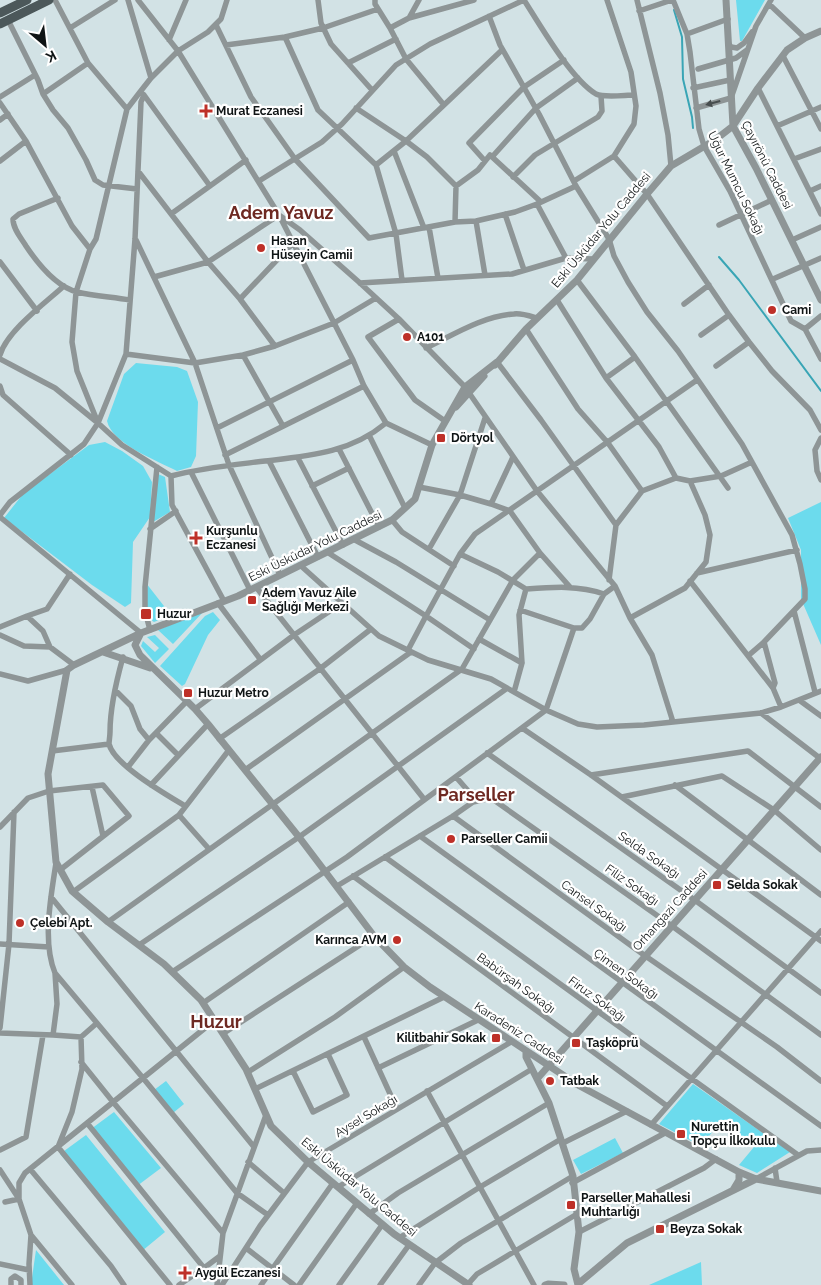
<svg xmlns="http://www.w3.org/2000/svg" width="821" height="1285" viewBox="0 0 821 1285" font-family="Raleway,sans-serif">
  <rect width="100%" height="100%" fill="#d2e2e5"/>
  <path fill="#6cdbed" d="M736,0H765L742,41H740Z
    M136,363L177,367L187,371L198,402L196,456L191,467L177,471C158,461 112,444 107,421L124,374Z
    M105,442L122,451L143,466L152,482L150,517L133,542L131,603L125,607L92,585L4,518L23,494L89,445Z
    M158,474L165,477L170,512L153,522Z
    M821,502V645L801,599V550L788,518Z
    M146,583L171,615L154,622L142,613Z
    M204,611L173,644L158,630Z
    M213,612L220,620L208,635L185,684L182,686L160,666L205,616Z
    M155,635L169,649L155,663L141,646L143,641L155,652L159,648L147,637Z
    M166,1081L184,1104L173,1113L154,1090Z
    M693,1084L790,1152L757,1173L739,1165L754,1147L722,1120L701,1146L659,1124Z
    M114,1112L161,1168L137,1186L91,1129Z
    M86,1135L165,1232L142,1251L60,1154Z
    M615,1138L623,1153L581,1174L573,1160Z
    M36,1250L64,1285H31Z
    M701,1262L702,1285H649Z"/>
  <g fill="none" stroke-linecap="round" stroke-linejoin="round">
    <path stroke="#39a5b5" stroke-width="2" d="M674,10L682,37L683,79L692,117L693,128
      M719,257L739,280L821,391"/>
    <path stroke="#8e9596" stroke-width="5.5" d="M55,0L88,63L127,109
      M128,0L151,78
      M138,0L178,51L279,215L300,230L360,283L399,319L465,387L537,491L615,586L630,618L652,655L673,722
      M318,0L321,23L331,44L372,90
      M375,0V4L390,28
      M419,0L409,18L390,28L406,59L444,105
      M524,0C540,25 571,79 596,94C604,98 625,95 634,95
      M637,0L660,93L668,135L671,166
      M673,0L687,34L690,52L699,129L704,146L730,191L791,321L805,329L821,359
      M769,4L805,38
      M378,9L323,28L285,37L318,110L376,165L396,234L402,280
      M639,11L672,0
      M489,16L500,45L539,114L576,186L609,239L614,256L628,282L647,312L678,351L742,444L792,535L800,564L805,589V599L764,642L749,655
      M409,18L474,0
      M8,20L38,80L43,94L53,110L68,128L86,160L95,180L103,185L137,189
      M216,25L251,97L295,159L369,238L455,222L476,221L515,212L537,204L576,186
      M70,28L115,0
      M687,34L728,19
      M169,40L186,0
      M728,43L731,47L737,48L744,43L752,32
      M226,45L285,37
      M783,56L821,129
      M348,63L396,39
      M698,69L736,58L747,50
      M693,88L730,80
      M758,88L821,214
      M43,94L88,63
      M144,95L210,186
      M0,97L35,75
      M0,103L26,141L72,226L90,249
      M356,108L406,141L502,50
      M696,108L731,98L756,26L771,0
      M0,120L8,114
      M777,126L821,107
      M394,151L424,228
      M614,156L647,194L729,315L749,342L772,371L810,410L821,430
      M492,157L536,108L578,78
      M794,159L821,149
      M0,161L26,141
      M485,161L469,143L524,87L564,60
      M376,165L406,141L427,157L456,186
      M513,177L535,155L598,117L602,111L601,96
      M259,181L322,142L342,124L396,65L430,44L524,0
      M574,181L614,156L634,124L636,106L631,72L607,0
      M810,191L821,186
      M58,198L19,214L13,219C13,229 21,238 26,246C38,264 55,286 77,292C94,296 113,297 130,300
      M537,204L566,258
      M171,214L246,160
      M505,214L524,270
      M476,221L485,275
      M455,222L456,186L478,170L490,155L541,202
      M719,225L772,200
      M429,227L438,278
      M136,240L195,363L229,465L280,575
      M792,240L821,227
      M0,262L37,311
      M154,277L208,262L279,215L353,360L364,386L386,423L432,445
      M773,279L821,258
      M577,280L635,357L728,488
      M360,283L512,274L566,258L593,259
      M240,299L294,242
      M557,300L606,378L659,447L676,478
      M684,304L709,285
      M399,319L368,337L415,400L445,421
      M526,329L578,409L608,443L642,491
      M805,329L821,316
      M701,335L729,315
      M275,346L334,323L376,298
      M426,348C453,335 483,316 514,314C521,313 530,316 537,318
      M126,354L195,363L243,355L275,346L240,299L208,262L138,171
      M0,355C7,331 45,303 64,286
      M243,355L283,426
      M0,359L55,388L98,423L122,445L171,476
      M497,362L541,420L616,525
      M716,366L749,342
      M606,378L635,357
      M0,386L3,395L71,455
      M98,423L77,371L72,342L76,292L90,249L96,239L127,109L140,92
      M217,428L353,360
      M369,435L405,508
      M821,438L815,450L817,471L821,480
      M339,449L379,527
      M225,455L364,386
      M298,458L343,545
      M269,461L318,557
      M191,472L250,590
      M312,486L349,468
      M419,487L460,495L491,504L510,511L540,553L570,587
      M491,504L513,457
      M0,515L10,502L84,444L98,423L126,354L135,239L141,102L144,95L140,92L151,78L178,51L208,32L221,19L227,0
      M0,517L141,633
      M392,520L402,532L454,566
      M150,529L176,511
      M355,540L396,562L490,620
      M429,549L460,495L485,418
      M327,552L426,616L408,650
      M460,554L498,572L526,589
      M300,565L379,636L428,660L491,679L546,710L578,724L597,727L644,725L761,713L781,707L821,691
      M697,573L797,550
      M609,580L616,525L642,491L676,478L690,481L721,476L752,462
      M690,581L773,688
      M256,587L424,799
      M224,601L172,505L171,476C201,468 233,465 265,461C309,456 350,453 386,423
      M218,603L260,659
      M794,611L815,692
      M630,618L685,588L706,562L710,535L705,515L690,481
      M0,627L27,616
      M574,628H582L590,619L604,594
      M150,630L145,611V587L157,467
      M0,635L24,646L50,647L74,665
      M479,639L522,663
      M764,642L775,683L773,688L781,707
      M50,647L43,631L27,616L47,609L70,574
      M474,649L426,616L460,554L475,534L697,380
      M123,657C116,682 110,707 110,732C110,736 109,741 109,744C114,765 167,795 185,806
      M0,674L28,681L67,670
      M115,690L131,706L140,729L149,740L128,767
      M514,692L522,663L519,615L526,589C553,587 579,585 604,594L615,586
      M799,700L821,716
      M195,709L294,635L342,603
      M761,713L821,759
      M522,728L591,775L821,941
      M156,733L178,755
      M219,739L321,668L371,629
      M149,740L187,701
      M52,751L109,744
      M487,753L696,901L821,993
      M245,770L411,652
      M591,775L748,751L821,807
      M456,777L476,800
      M151,785L208,724
      M675,785L821,895
      M92,787L103,836
      M622,797L722,776L774,810L821,850
      M179,815L209,849
      M453,816L644,955L777,1047L821,1081
      M0,827L28,798L49,791L103,785L129,816L60,870
      M420,836L821,1126
      M385,857L596,1010L798,1155
      M56,863C51,896 42,942 55,973L143,1078L237,1193L268,1215
      M353,876L667,1106
      M337,886L453,816L473,802L491,798L672,926L821,1035
      M73,892L179,815L229,750
      M51,897L254,1147
      M108,922L462,669L513,580L540,553
      M0,944L49,947
      M139,945L299,837L506,689
      M172,972L347,857L546,710L574,628L520,610
      M203,1003L349,902
      M0,1028L9,944L14,812
      M0,1033L53,1035L57,1004L55,973
      M224,1033L374,936
      M53,1035L81,1037L97,1023
      M81,1037L82,1069L72,1112L58,1147L170,1285
      M364,1037L397,1109
      M81,1062L113,1102L223,1233
      M378,1068L478,1020
      M293,1071L313,1112L347,1095L328,1054
      M248,1072L335,1017L404,967
      M255,1089L444,997
      M427,1091L534,1285
      M87,1123L204,1268L179,1285
      M651,1125L821,931
      M563,1143L627,1111
      M0,1150L26,1137L43,1035
      M248,1162L284,1193
      M775,1168L777,1182
      M30,1169L111,1266L124,1285
      M0,1170L19,1199
      M756,1179L807,1151L821,1150
      M572,1183L665,1133
      M338,1187L532,1069
      M5,1202L19,1199
      M369,1214L398,1193L549,1103
      M579,1232L704,1168L716,1159
      M399,1238L480,1187L561,1139
      M246,1248L294,1285
      M0,1264L29,1270
      M204,1268L220,1256
      M468,1284L477,1274L577,1214
      M11,1285V1279L15,1276L21,1280V1285
      M30,1285L29,1264L31,1235
      M72,1285L31,1235L19,1199V1183L25,1173L215,1020
      M217,1285L223,1233L266,1115
      M222,1285L260,1226L308,1162L511,1042
      M261,1285L333,1183
      M299,1285L357,1203
      M339,1285L382,1225
      M380,1285L409,1245
      M419,1285L435,1263L461,1243L573,1176"/>
    <path stroke="#8e9596" stroke-width="7" d="M726,0L733,126L756,168L821,300
      M497,362L465,387L432,445L415,499L392,520L238,596L141,633L135,645L140,655L195,709L208,724L299,837L374,936L404,967L430,987L578,1085L739,1172L756,1179L821,1191
      M495,365L526,329L577,280L647,194L671,166L715,140L733,126L758,88L787,50L805,38L821,31
      M456,407L484,376
      M141,633L74,665L67,670L48,774L56,862L72,891L108,922L164,964L201,1000L246,1069L271,1126L308,1162L394,1234L469,1285
      M103,652L150,668
      M526,1051V1057L549,1103L573,1176L579,1232L574,1269L578,1285
      M537,1079L821,757
      M733,1190L739,1180V1172
      M578,1284L627,1243L756,1179
      M545,1285L548,1284L564,1285"/>
    <path stroke="#4c585a" stroke-width="9" d="M0,13L27,0
      M0,24L49,0"/>
  </g>
  <defs><path id="oneway-solid" d="M-6-.8H1V-3.2L6.5 0L1 3.2V.8H-6Z" transform="scale(1.25)"/></defs>
  <use fill="#484e4f" href="#oneway-solid" transform="translate(713 103) rotate(165)"/>
  <g fill="#be3028" stroke="#fff" stroke-width="2">
    <path d="M203.5 103.5h5v5h5v5h-5v5h-5v-5h-5v-5h5z"/>
    <circle cx="261" cy="248" r="5"/>
    <circle cx="772" cy="310" r="5"/>
    <circle cx="407" cy="337" r="5"/>
    <rect x="436" y="433" width="10" height="10" rx="2.5"/>
    <path d="M193.5 530.5h5v5h5v5h-5v5h-5v-5h-5v-5h5z"/>
    <rect x="247" y="595" width="10" height="10" rx="2.5"/>
    <rect x="140" y="608" width="12" height="12" rx="2.5"/>
    <rect x="183" y="688" width="10" height="10" rx="2.5"/>
    <circle cx="451" cy="839" r="5"/>
    <rect x="712" y="880" width="10" height="10" rx="2.5"/>
    <circle cx="20" cy="923" r="5"/>
    <circle cx="397" cy="940" r="5"/>
    <rect x="491" y="1033" width="10" height="10" rx="2.5"/>
    <rect x="571" y="1038" width="10" height="10" rx="2.5"/>
    <circle cx="550" cy="1081" r="5"/>
    <rect x="676" y="1129" width="10" height="10" rx="2.5"/>
    <rect x="566" y="1200" width="10" height="10" rx="2.5"/>
    <rect x="655" y="1224" width="10" height="10" rx="2.5"/>
    <path d="M182.5 1265.5h5v5h5v5h-5v5h-5v-5h-5v-5h5z"/>
  </g>
  <g text-anchor="middle" stroke-width="4.5" stroke-linejoin="round" paint-order="stroke">
    <g font-size="12" font-weight="bold" fill="#0f1415" stroke="#fff" text-anchor="start">
      <text x="216" y="115">Murat Eczanesi</text>
      <text x="271" y="245">Hasan<tspan x="271" dy="14">Hüseyin Camii</tspan></text>
      <text x="782" y="314">Cami</text>
      <text x="417" y="341">A101</text>
      <text x="451" y="442">Dörtyol</text>
      <text x="206" y="535">Kurşunlu<tspan x="206" dy="14">Eczanesi</tspan></text>
      <text x="262" y="597">Adem Yavuz Aile<tspan x="262" dy="14">Sağlığı Merkezi</tspan></text>
      <text x="157" y="618">Huzur</text>
      <text x="198" y="697">Huzur Metro</text>
      <text x="461" y="843">Parseller Camii</text>
      <text x="727" y="889">Selda Sokak</text>
      <text x="30" y="927">Çelebi Apt.</text>
      <text x="387" y="944" text-anchor="end">Karınca AVM</text>
      <text x="486" y="1042" text-anchor="end">Kilitbahir Sokak</text>
      <text x="586" y="1047">Taşköprü</text>
      <text x="560" y="1085">Tatbak</text>
      <text x="691" y="1131">Nurettin<tspan x="691" dy="14">Topçu İlkokulu</tspan></text>
      <text x="581" y="1202">Parseller Mahallesi<tspan x="581" dy="14">Muhtarlığı</tspan></text>
      <text x="670" y="1233">Beyza Sokak</text>
      <text x="195" y="1277">Aygül Eczanesi</text>
    </g>
    <g font-size="12" fill="#0f1415" stroke="#fff">
      <text transform="translate(767 165) rotate(63)" y="4">Çayırönü Caddesi</text>
      <text transform="translate(736 183) rotate(64)" y="4">Uğur Mumcu Sokağı</text>
      <text transform="translate(601 230) rotate(-50)" y="4">Eski Üsküdar Yolu Caddesi</text>
      <text transform="translate(315 546) rotate(-26)" y="4">Eski Üsküdar Yolu Caddesi</text>
      <text transform="translate(649 855) rotate(35)" y="4">Selda Sokağı</text>
      <text transform="translate(632 885) rotate(35)" y="4">Filiz Sokağı</text>
      <text transform="translate(594 906) rotate(36)" y="4">Cansel Sokağı</text>
      <text transform="translate(670 910) rotate(-48)" y="4">Orhangazi Caddesi</text>
      <text transform="translate(626 974) rotate(36)" y="4">Çimen Sokağı</text>
      <text transform="translate(516 983) rotate(36)" y="4">Babürşah Sokağı</text>
      <text transform="translate(597 999) rotate(36)" y="4">Firuz Sokağı</text>
      <text transform="translate(519 1033) rotate(33)" y="4">Karadeniz Caddesi</text>
      <text transform="translate(366 1116) rotate(-31)" y="4">Aysel Sokağı</text>
      <text transform="translate(359 1187) rotate(40)" y="4">Eski Üsküdar Yolu Caddesi</text>
    </g>
    <g font-size="18" font-weight="bold" fill="#6e2922" stroke="#fff">
      <text x="281" y="219">Adem Yavuz</text>
      <text x="476" y="801">Parseller</text>
      <text x="216" y="1028">Huzur</text>
    </g>
  </g>
  <g transform="translate(45 45) rotate(152)" stroke="#ffffff" stroke-width="4" paint-order="stroke">
  <path d="M0-4L9 19L0 12L-9 19Z" fill="#0f1415"/>
  <text y="-8" font-size="14" font-weight="bold" text-anchor="middle" fill="#0f1415">K</text>
  </g>
</svg>
